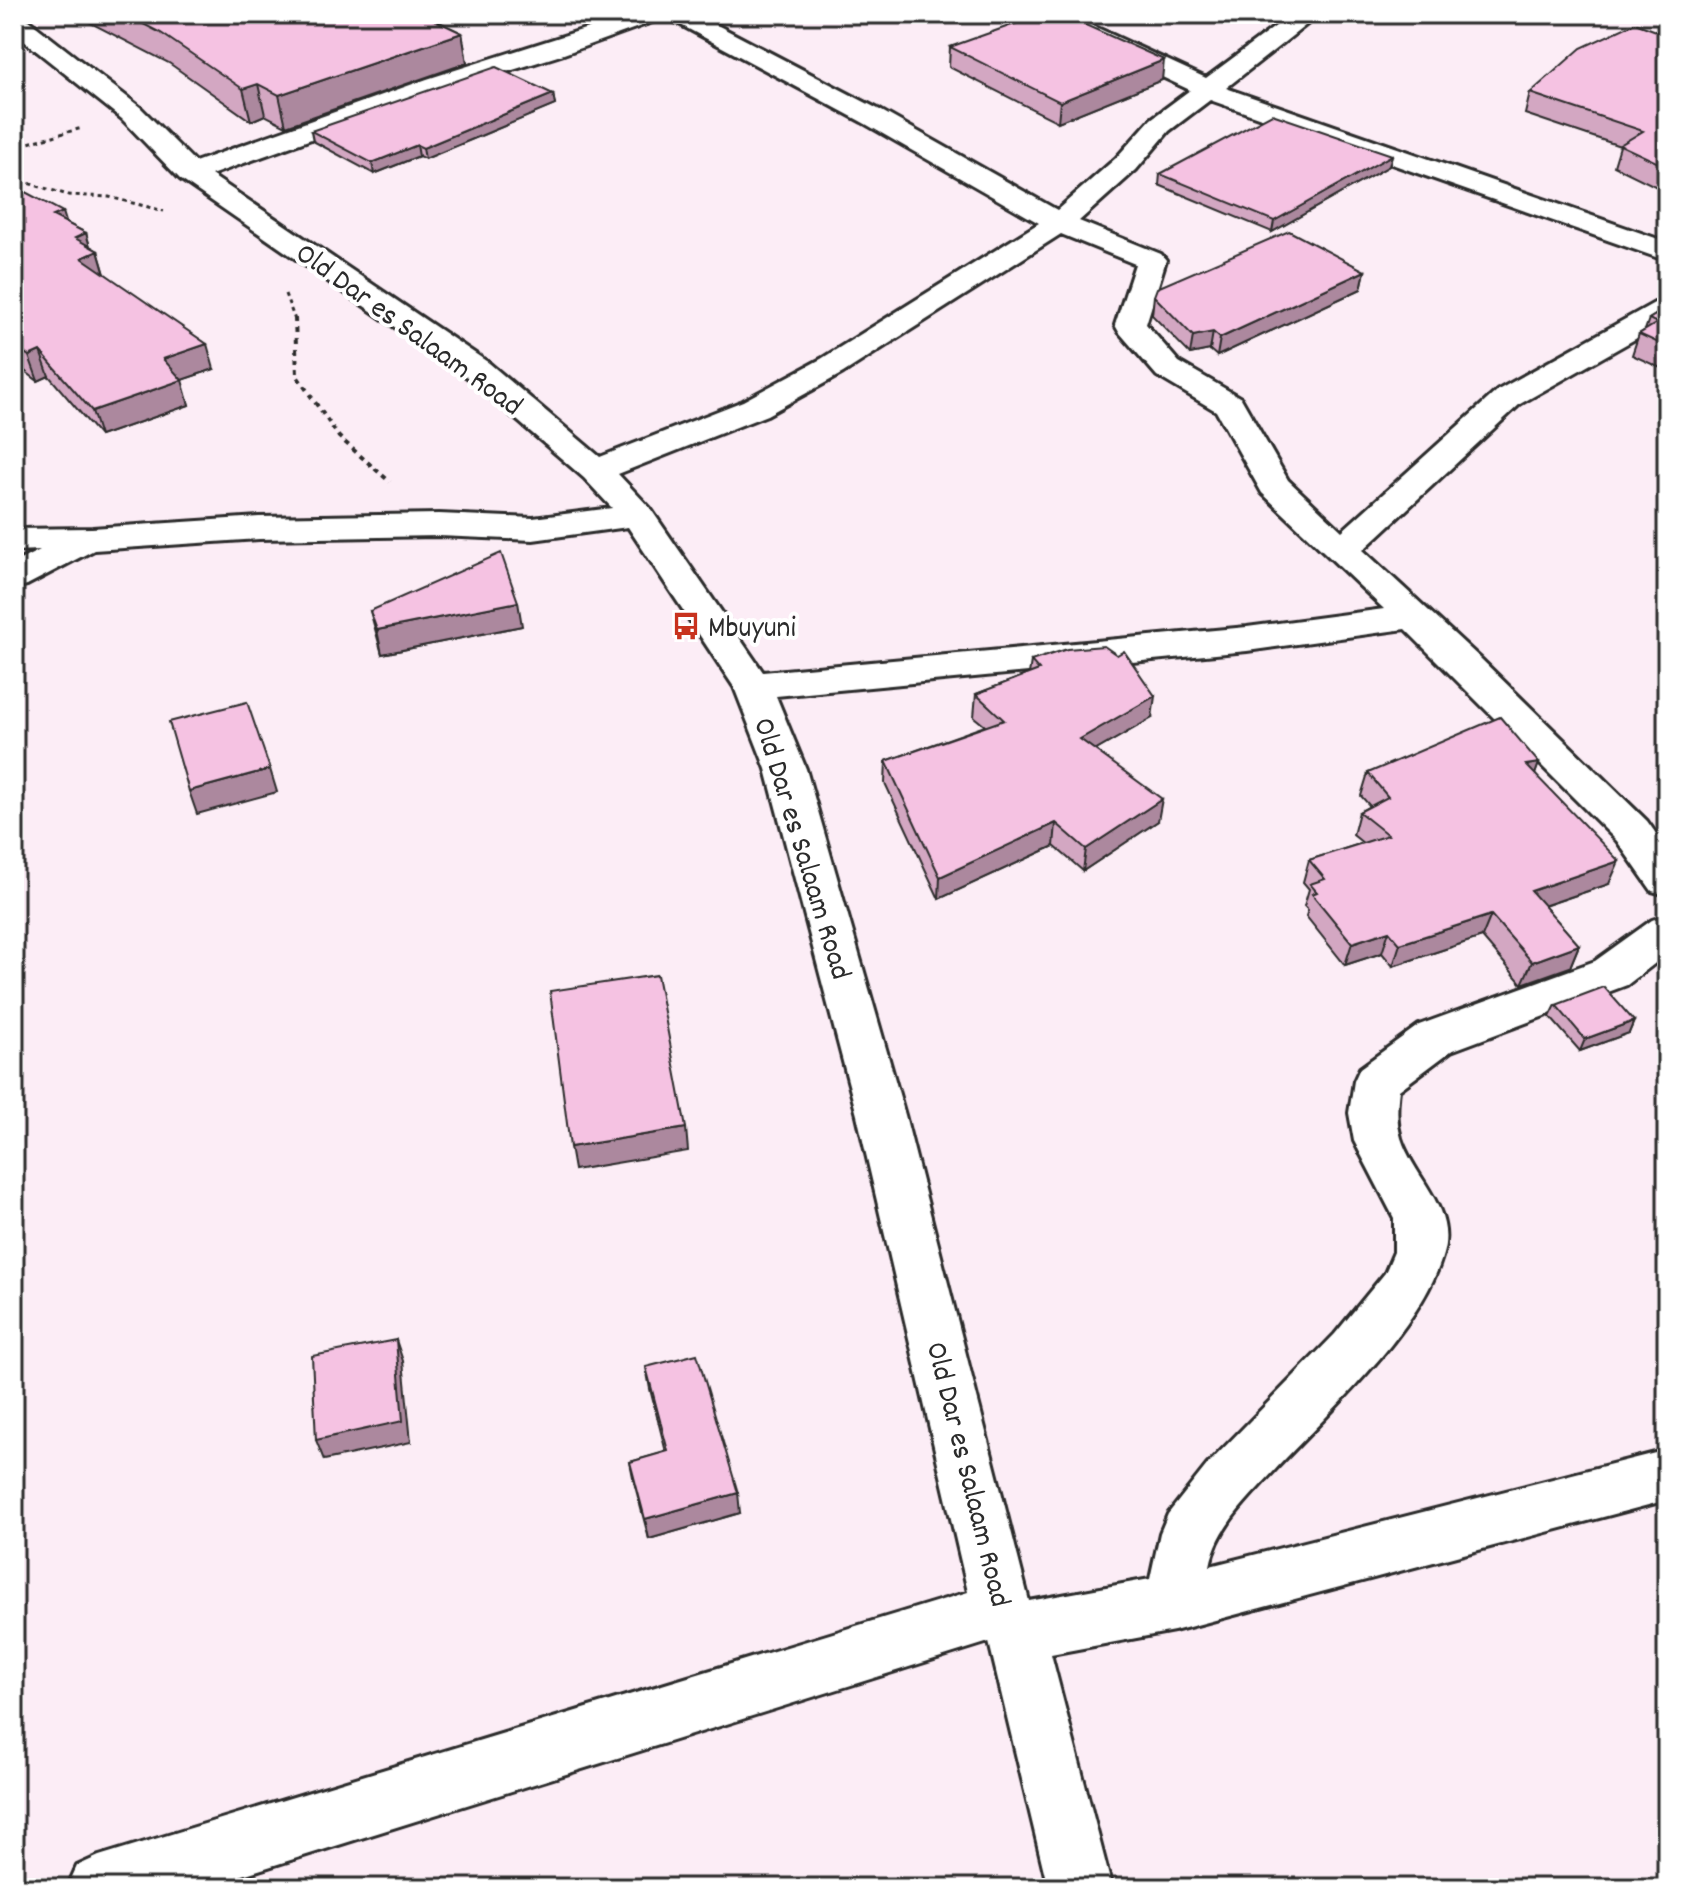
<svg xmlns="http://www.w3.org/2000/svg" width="1681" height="1902" viewBox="0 0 1681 1902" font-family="Dekko,sans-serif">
  <rect width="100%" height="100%" fill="#fcedf6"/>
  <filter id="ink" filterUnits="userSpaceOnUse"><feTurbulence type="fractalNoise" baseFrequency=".0125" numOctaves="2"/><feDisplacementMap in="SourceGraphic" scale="16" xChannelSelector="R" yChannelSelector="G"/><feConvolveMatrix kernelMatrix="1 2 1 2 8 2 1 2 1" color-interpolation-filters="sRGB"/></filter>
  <g filter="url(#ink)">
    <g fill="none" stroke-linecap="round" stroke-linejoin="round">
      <defs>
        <path id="minor" d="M14,14L23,16L140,107L195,162L427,79L632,14H696L880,110L1057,210L1116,158L1151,119L1190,90L1038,19L1035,14H1067L1206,78L1292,14H1320L1226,88L1667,242V261L1210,100L1169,131L1136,170L1079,221L1161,254L1166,260L1146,324L1179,362L1241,398L1288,480L1342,531L1498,390L1656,302L1667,299V321L1520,404L1363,550L1480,658L1647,821L1667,849V895L1652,891L1617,841L1405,629L1247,651L776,696L806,769L905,1115L1029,1601L1150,1579L1160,1533L1168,1514L1207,1465L1335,1334L1385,1273L1394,1252V1218L1354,1141L1349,1113L1354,1081L1360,1068L1419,1025L1595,961L1652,920L1667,915V954L1627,985L1451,1051L1399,1090C1397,1106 1396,1121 1401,1138C1413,1177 1456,1208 1443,1254C1422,1329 1326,1415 1273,1472C1247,1500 1217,1528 1210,1566L1667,1450V1500L1174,1631L1051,1654L1112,1888H1048L989,1642L201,1888H67L77,1866L99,1856L968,1592L857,1115L766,769L734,687L628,527L533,540L439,536L259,539L94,550L27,585L14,588V563L40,550L14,551V529L92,528L259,517L439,514L533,518L612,508L584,478L467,377L180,179L122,119L14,33ZM666,17L862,122L1039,223L821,359L743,401L600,457L489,363L211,175L445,91L561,55ZM1061,234L1135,264L1115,325L1119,332L1157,376L1216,411L1262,493L1384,609L1247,627L763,672L650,508L618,474L767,415L843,373Z"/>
      </defs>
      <use href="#minor" stroke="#2b2b2b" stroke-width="6"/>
      <path stroke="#2b2b2b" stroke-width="3" stroke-dasharray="4 4" stroke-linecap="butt" d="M14,147L82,128
        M14,179L68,195L109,197L164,211
        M285,294L295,320"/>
      <path stroke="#2b2b2b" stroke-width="4" stroke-dasharray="5 5" stroke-linecap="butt" d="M295,318L297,376L339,437L390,482"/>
      <use href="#minor" fill="#fff" fill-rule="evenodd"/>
    </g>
    <path fill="#d3a7c2" stroke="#2b2b2b" stroke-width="2" d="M77,14H440L431,18L462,33L467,63L286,126L265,115L251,121L169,63L77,16Z
      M1667,35V192L1614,166L1620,146L1525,114L1530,93Z
      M950,47L1162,80L1058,122L949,67Z
      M553,94L555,105L425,159L419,156L374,174L313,141L311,131Z
      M1392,155L1389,166L1272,232L1159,185L1160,174Z
      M14,186L66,223L86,233L90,246L98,251L105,274L214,369L181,380L189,405L100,436L49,376L38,381L14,363Z
      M1365,271L1361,289L1217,356L1210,350L1190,354L1152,315L1154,296Z
      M1667,308V371L1632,355L1639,334L1645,330L1649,319Z
      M370,611L522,626L382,654Z
      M1031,661L1152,718L1096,750L1158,821L1083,871L1054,846L939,899L885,783L886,761L985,726L974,717L976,694L1029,674Z
      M1539,763L1535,774L1609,884L1544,906L1579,945L1570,967L1522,984L1482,937L1393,966L1382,953L1345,965L1306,916L1308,910L1304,906L1309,889L1303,882L1309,860L1363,843L1353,835L1359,812L1370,806L1361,796L1368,773Z
      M1556,1005L1634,1021L1629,1033L1580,1051L1550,1017Z
      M646,1367L740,1513L649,1539L634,1482L630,1462L666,1452L650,1389Z"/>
    <path fill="#ac889e" stroke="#2b2b2b" stroke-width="2" d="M395,14H440L398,31Z
      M462,33L467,63L286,126L279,95Z
      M1164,60L1162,80L1058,122L1060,102Z
      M258,84L265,115L251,121L243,89Z
      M553,94L555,105L425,159L423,148Z
      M417,145L419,156L374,174L372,163Z
      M1392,155L1389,166L1272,232L1274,221Z
      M63,212L70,235L53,216Z
      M86,233L92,254L98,251L105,275L89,282L75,238Z
      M1365,271L1361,289L1217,356L1220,338Z
      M1213,332L1210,350L1190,354L1193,336Z
      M207,344L214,369L170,384L163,359Z
      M40,351L49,376L38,381L29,356Z
      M182,380L189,405L100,436L92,411Z
      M518,602L522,626L382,654L377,630Z
      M1155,696L1152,718L1077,761L1080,739Z
      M1539,763L1531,786L1526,765Z
      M270,769L277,792L197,814L189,791Z
      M1162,799L1158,821L1083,871L1086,849Z
      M1056,823L1054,846L939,899L940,877Z
      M1619,861L1609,884L1522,913L1531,891Z
      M1491,915L1482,937L1393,966L1400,944Z
      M1389,931L1382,953L1345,965L1352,943Z
      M1579,945L1570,967L1522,984L1532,962Z
      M1634,1021L1629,1033L1580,1051L1585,1039Z
      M686,1128L688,1151L574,1170L570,1147Z
      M396,1340L403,1361L411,1442L324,1460L316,1440Z
      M738,1493L740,1513L649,1539L645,1519Z"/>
    <path fill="#f5c2e2" stroke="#2b2b2b" stroke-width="2" d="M124,14H422L462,33L279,95L258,84L243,89L161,33Z
      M1043,14H1061L1164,60L1060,102L950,47Z
      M1635,23L1667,35V167L1620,145L1643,131L1530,93L1581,48Z
      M496,67L553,94L423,148L417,145L372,163L311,131Z
      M1272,114L1392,155L1274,221L1160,174Z
      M14,186L63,212L53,216L86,233L75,238L98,251L82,258L207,344L163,359L182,380L92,411L40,351L29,356L14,345Z
      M1289,231L1365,271L1220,338L1213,332L1193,336L1154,296L1157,288Z
      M1667,308V347L1639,334L1657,323L1649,319Z
      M501,553L518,602L377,630L370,611Z
      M1104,646L1117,655L1124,651L1155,696L1080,739L1162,799L1086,849L1056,823L940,877L886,761L1004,720L976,694L1039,670L1031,661L1067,649Z
      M247,702L270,769L189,791L169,722Z
      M1500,717L1539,763L1526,765L1619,861L1531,891L1579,945L1532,962L1491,915L1400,944L1389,931L1352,943L1312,894L1317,892L1310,884L1325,879L1309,860L1388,835L1359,812L1388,797L1368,773Z
      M657,975L686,1128L570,1147L550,991Z
      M1604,987L1634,1021L1585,1039L1556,1005Z
      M396,1340L403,1421L316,1440L312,1356Z
      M697,1354L738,1493L645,1519L630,1462L668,1451L646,1367Z"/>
  </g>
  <defs>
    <symbol id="bus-bare" viewBox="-9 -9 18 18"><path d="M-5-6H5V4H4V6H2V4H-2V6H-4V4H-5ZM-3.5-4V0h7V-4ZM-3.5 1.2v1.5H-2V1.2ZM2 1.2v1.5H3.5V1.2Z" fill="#c8321e" stroke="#fff" stroke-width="2.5" paint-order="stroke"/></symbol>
  </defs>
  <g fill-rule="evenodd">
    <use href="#bus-bare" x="666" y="606" width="40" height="40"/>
  </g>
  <g text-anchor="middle" stroke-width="8" stroke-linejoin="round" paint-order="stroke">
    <g font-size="30" fill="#2b2b2b" stroke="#fff">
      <text transform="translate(410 328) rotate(36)" y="10">Old Dar es Salaam Road</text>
      <text transform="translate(804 848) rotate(73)" y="10">Old Dar es Salaam Road</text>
      <text transform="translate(970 1474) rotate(76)" y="10">Old Dar es Salaam Road</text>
    </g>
    <g font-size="30" fill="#2b2b2b" stroke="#fff" text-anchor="start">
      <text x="708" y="636">Mbuyuni</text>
    </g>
  </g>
  <rect width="1681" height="1902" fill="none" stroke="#fff" stroke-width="48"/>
  <rect x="24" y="24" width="1633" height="1854" fill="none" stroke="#2b2b2b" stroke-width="3" filter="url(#ink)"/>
</svg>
